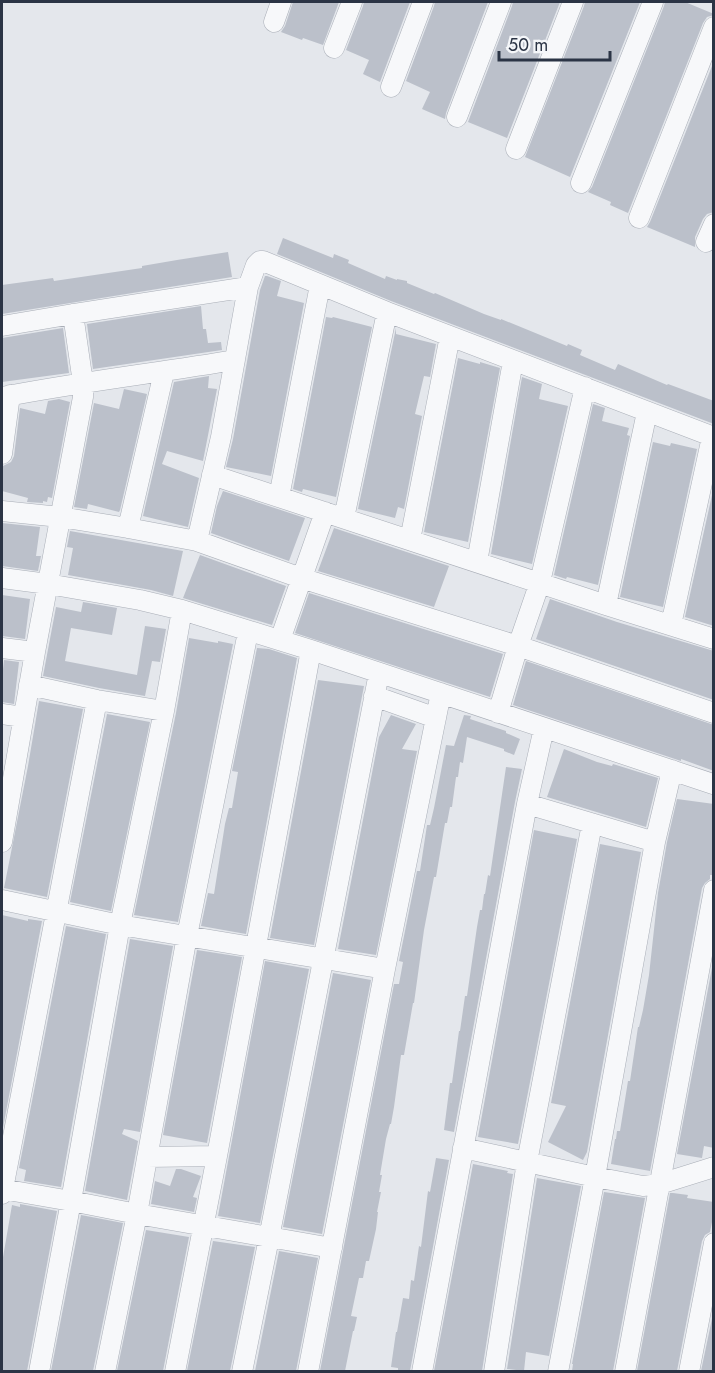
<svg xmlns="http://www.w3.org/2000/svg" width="715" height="1373" viewBox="0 0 715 1373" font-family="Jost,sans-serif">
  <rect width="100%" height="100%" fill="#e4e7ec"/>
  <path fill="#bbc0ca" d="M293,2H339L323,45L303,38L302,40L281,32L285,26Z
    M364,2H410L380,82L363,74L369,60L346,50L363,6Z
    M435,2H488L446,113L445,119L422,109L430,92L406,81L434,6Z
    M513,2H560L507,138L468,122L512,6Z
    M585,2H640L570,177L525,157L584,6Z
    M665,2H685L714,14V15L707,17L703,23L628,213L610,205L611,202L588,192L592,187L664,6Z
    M714,61V212L707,214L703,219L695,237V247L647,227L650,222Z
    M283,238L333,258L334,254L349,260L348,263L385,279L386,276L397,280V279L407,281V283L434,294L435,293L484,314L501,320V319L567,346L568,344L582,350L580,355L615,370L618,364L667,385L668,384L714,401V424L391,301L277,254Z
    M228,252L232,277L2,314V285L53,278L54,281L142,268V266L177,260Z
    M265,276H267L281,281L277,296L304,303L271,476L226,467L233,439L260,290Z
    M201,306L203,329H206L208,343L221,342L222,350L93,369L87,324Z
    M326,317L332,318L333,317L372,327L336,497L303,489L302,492L293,489Z
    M63,328L69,373L2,382V338Z
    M396,328V334L436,344L430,377L424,376L415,414L422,416L404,509L398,507L395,518L358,509Z
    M458,358L480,364V362L500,368L468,542L424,532Z
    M209,376L208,388L217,389L203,461L167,451L162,464L199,478L188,527L143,516L174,382Z
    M522,377L542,384L539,399L568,406L532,564L491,554Z
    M124,389L147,394L120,510L119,512L88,504L87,509L74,507L94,403L119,409Z
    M59,399L70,402L52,498L48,497L47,502L43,501V503L27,502L28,498L2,491V472L3,466L11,462L14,456L20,408L45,414L48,401Z
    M593,404L605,408L602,421L629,428L627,435L630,436L598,585L567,577L566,579L554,575Z
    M653,442L670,446L671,443L697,449L663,607L620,597Z
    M714,486V626L685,617Z
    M223,491L305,518L289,561L211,533L217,506Z
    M2,523L40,527L36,556H41L38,571L2,566Z
    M334,528L449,566L434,607L318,571Z
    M70,531L183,551L173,596L151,590L68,575L73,548L67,547Z
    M200,555L286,586L272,625L183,598Z
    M309,593L503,654L490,697L295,633Z
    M2,595L30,599L25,639L2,636Z
    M550,599L617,622L714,651V700L536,639Z
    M83,602L117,608L112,635L71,628L65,661L137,675L145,626L166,629L160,662L152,661L145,696L99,688L43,676L56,607L81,612Z
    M189,638L218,643V641L233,644L178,922L134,915L176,713Z
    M257,648L269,649L297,658L246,934L201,926L208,893L214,894L225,824L229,808H232L238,772L232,771Z
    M4,660L19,662L14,704L2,702V678Z
    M526,661L714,725V771L681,759V761L513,705Z
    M318,680L364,686L314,945L270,938Z
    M39,701L83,709L47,897L4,888L28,766Z
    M107,714L150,722L111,911L70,902Z
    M391,715L416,724L402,749L417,751L376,955L338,949L379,737Z
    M464,715L471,716L470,719L506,731V733L520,739L514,755L504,751V749L467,737L463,763L460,762L458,777H456L452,807H450L447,823H445L436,877H434L424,930L414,1003H413L404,1055H401L394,1107L391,1124H390L386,1139L380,1175H382L379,1192H381L377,1212H378L376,1229L369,1261H366L363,1278H359L351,1316L357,1317L354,1331H353L345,1371H320L394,984H399L403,962L399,961L417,871H420L427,825H430L434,808L446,745L454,746Z
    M564,749L597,762L612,766L613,764L658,778L646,827L547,797Z
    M506,767L522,769L515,802L454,1132L444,1130L450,1083H452L459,1031H460L465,996H467L477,927L480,910H482L484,894H485L488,875L490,876Z
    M677,799L714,804V864L712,875H710V879L705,883L702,888L650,1171L611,1164L615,1139H616L617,1131H620L628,1081H630L638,1027H639L643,1010L649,975L658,893L667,842Z
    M534,830L577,839L518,1144L478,1137Z
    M600,844L641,852L587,1152L583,1160L548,1142L566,1106L551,1103Z
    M2,915L28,921V919L42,921L2,1133Z
    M66,926L106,934L61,1187L24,1181L26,1170L19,1168Z
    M130,939L173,946L140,1132L124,1129L122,1134L138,1141L127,1200L85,1191Z
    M197,950L242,957L207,1143L163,1135Z
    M714,957V1148L704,1146L702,1158L677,1154Z
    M265,961L309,969L260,1223L218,1216Z
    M333,973L371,980L322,1234L283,1227Z
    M436,1158L449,1160L410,1371H398V1368L391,1367L396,1332H397L403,1298L409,1299L411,1280L414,1281L419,1246L421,1247L428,1191L430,1192Z
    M473,1164L508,1171L507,1173L513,1174L482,1371H434Z
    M176,1169H181L201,1176L193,1197L197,1198L194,1212L151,1204L155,1181L170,1186Z
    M537,1178L581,1186L549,1356L526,1352L524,1371L507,1369Z
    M604,1192L645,1198L613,1371H572L573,1364H572Z
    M670,1193H673L688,1195L687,1198L714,1202V1212L710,1232L705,1235L702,1241L677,1371H637Z
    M20,1204L57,1211L27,1371H2V1263L12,1205L20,1207Z
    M81,1215L123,1223L93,1371H51Z
    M146,1230L189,1237L163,1371H117Z
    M213,1241L255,1247L230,1371H187Z
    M279,1251L318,1258L296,1371H255Z
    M714,1309V1371H701Z"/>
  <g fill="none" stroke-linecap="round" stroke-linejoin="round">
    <defs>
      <path id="minor" d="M274,22L281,2
        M334,48L352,2
        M391,87L423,2
        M457,117L501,2
        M516,149L573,2
        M581,183L653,2
        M639,218L714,27
        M706,242L714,224
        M2,326L73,314L248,287
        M2,397C79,382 157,373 235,360
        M2,454L10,395
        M212,475L606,605L714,639
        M279,497L320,285
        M2,511L60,517L128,528L197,541L301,578L518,646L714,713
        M344,518L387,312
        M128,528L164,372
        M410,540L450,336
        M197,541L221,437L248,287L256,265L260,261H263L387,312L714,437
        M477,562L513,361
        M2,578L48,584L140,600L182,610L311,650L713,784
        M606,605L647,412
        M671,625L712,437
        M280,640L325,512
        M2,648L35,652
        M29,685L97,700L164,711
        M374,696L436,718
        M498,713L518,646L540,582L585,387
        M2,714L23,717
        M527,804L655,842
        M2,842L35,652L83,397V383L73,314
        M2,900L120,925L385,969
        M463,1148L595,1177L643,1186L660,1184L714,1167
        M147,1157L217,1156
        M2,1189L71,1201L137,1214L332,1248
        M2,1194L97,700
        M39,1372L71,1201L120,925L164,711L182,610
        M105,1372L137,1214L187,936L248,632
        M175,1372L217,1156L311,650
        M242,1372L269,1238L379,673
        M308,1372L385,969L441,693
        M422,1372L527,804L544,728
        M494,1372L527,1162L592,824
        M558,1372L595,1177L655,842L672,770
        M625,1372C655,1211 683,1050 714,890
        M689,1372L714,1243"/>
    </defs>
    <use href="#minor" stroke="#a9aeb7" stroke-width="21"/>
    <use href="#minor" stroke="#f7f8fa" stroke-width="20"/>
  </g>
  <rect width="715" height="1373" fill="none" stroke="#2b3445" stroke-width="6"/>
  <path d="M499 51v9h111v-9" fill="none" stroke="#2b3445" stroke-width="3"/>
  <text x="508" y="51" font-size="18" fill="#2b3445" stroke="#f4f6f9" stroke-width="4.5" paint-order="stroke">50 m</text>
</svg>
